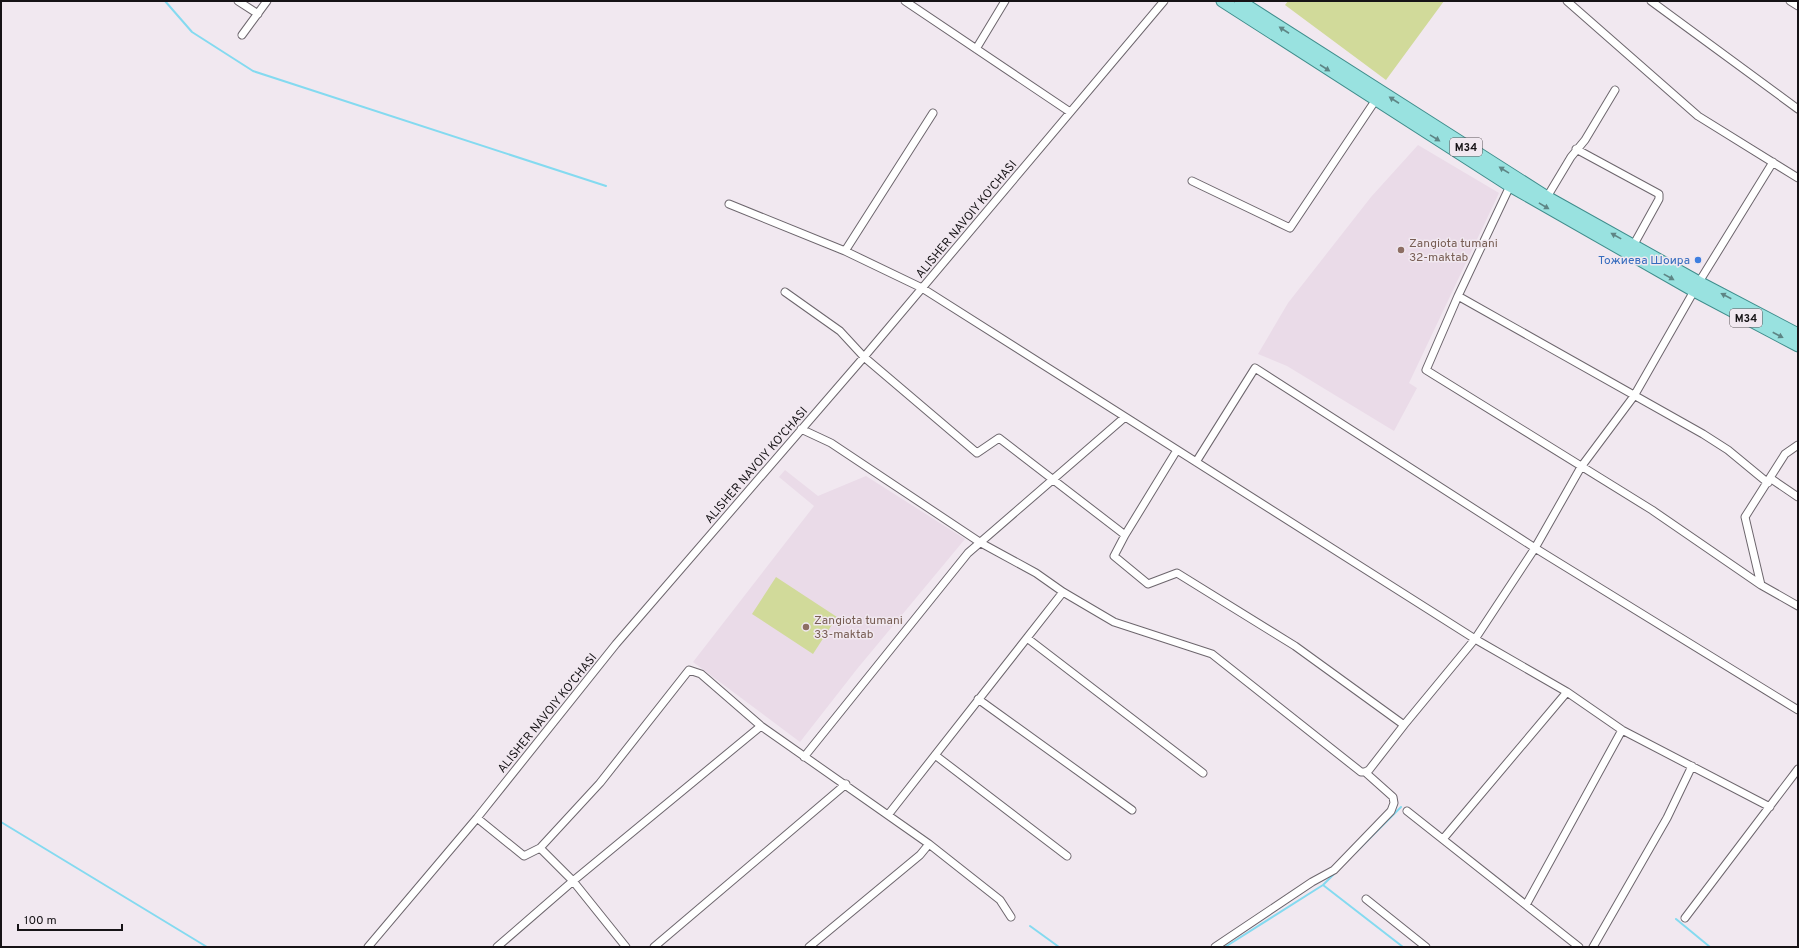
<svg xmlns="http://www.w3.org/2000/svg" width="1799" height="948" viewBox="0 0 1799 948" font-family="Overpass,sans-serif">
  <rect width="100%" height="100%" fill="#f1e8f0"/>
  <path fill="#eadbe8" d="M1418,145L1499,193L1409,383L1417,388L1394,431L1287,366L1258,354L1288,303L1371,197Z
    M785,470L818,496L866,476L965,539L857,669L800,742L693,662L814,506L779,477Z"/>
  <path fill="#d1da9a" d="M1288,1H1444L1386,80L1285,5Z
    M776,577L837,617L813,654L752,614Z"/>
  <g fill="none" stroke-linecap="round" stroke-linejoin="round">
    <path stroke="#84daf0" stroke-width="2" d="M165,1L192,32L253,71L606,186
      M1,822L207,947
      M1355,853L1401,807
      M1323,885L1403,947
      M1676,919L1710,947
      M1030,926L1059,947
      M1225,947L1323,885L1335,873"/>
    <defs>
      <path id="street" d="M238,1L258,14
        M905,1L1070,112
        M1567,1L1698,116L1798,178
        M1651,1L1798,109
        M1790,1L1798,6
        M242,35L267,1
        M976,49L1005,1
        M1576,149L1659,194V199L1633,246
        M1192,181L1290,228L1375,101
        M1510,186L1458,296L1426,370L1652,510L1761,585L1798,606
        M1547,197L1571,157L1585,140L1615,90
        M729,204L845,251L922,288L1475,639L1567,692L1622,730L1770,807
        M845,251L933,113
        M1699,282L1773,162
        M785,292L840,331L864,357L977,453L999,438L1125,535L1114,556L1148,584L1177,573L1295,646L1404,725
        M1458,296L1703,434L1728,450L1768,483
        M801,429L831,443L981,543L1036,573L1063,592L1114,622L1212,654L1361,772H1365L1369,770L1404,725L1475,639L1535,548L1581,467L1634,396L1694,291
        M1196,462L1255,368L1535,548L1798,710
        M1770,478L1798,497
        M1125,535L1177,450
        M1761,585L1745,517L1785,454L1798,445
        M1027,638L1203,773
        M978,699L1132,810
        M935,755L1067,856
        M804,757L968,553L1125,417
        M1407,811L1579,947
        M888,815L1063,592
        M477,818L524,856L540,848L600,783L689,670L701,674L761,726L929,844L1000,900L1011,917
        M1443,839L1567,692
        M540,848L573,881L626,947
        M1366,899L1426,947
        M1526,905L1622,730
        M1685,918L1798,769
        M368,947L477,818L616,644L864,357L1164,1
        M497,947L573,881L761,726
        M654,947L846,784
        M809,947L920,855L929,844
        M1215,947L1312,882L1334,870L1391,811L1394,803L1393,797L1365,772
        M1593,947L1667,818L1692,766"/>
      <path id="primary" d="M1222,1L1510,186L1694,291L1798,346
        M1240,1L1547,197L1699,282L1798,334"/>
    </defs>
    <use href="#street" stroke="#6d666d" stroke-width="9"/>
    <use href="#primary" stroke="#3f8d8c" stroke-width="13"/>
    <use href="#street" stroke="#fff" stroke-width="7"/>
    <use href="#primary" stroke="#99e2e0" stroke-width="11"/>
  </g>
  <defs><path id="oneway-solid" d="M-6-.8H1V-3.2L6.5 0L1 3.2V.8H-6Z"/></defs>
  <g fill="#5e8585">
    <use href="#oneway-solid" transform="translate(1284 30) rotate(-147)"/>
    <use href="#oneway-solid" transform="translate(1325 68) rotate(33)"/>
    <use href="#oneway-solid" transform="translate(1394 100) rotate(-147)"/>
    <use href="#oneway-solid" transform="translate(1435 138) rotate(32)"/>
    <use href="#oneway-solid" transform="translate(1504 170) rotate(-148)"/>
    <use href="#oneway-solid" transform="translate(1544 206) rotate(31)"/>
    <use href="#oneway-solid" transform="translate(1616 236) rotate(-151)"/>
    <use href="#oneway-solid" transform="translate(1669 277) rotate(29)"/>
    <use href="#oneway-solid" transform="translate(1726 296) rotate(-152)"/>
    <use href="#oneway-solid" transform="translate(1778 335) rotate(28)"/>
  </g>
  <g fill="#8d6e63" stroke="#f1e8f0" stroke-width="1.5">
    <circle cx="1401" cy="250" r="4"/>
    <circle cx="806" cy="627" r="4"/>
  </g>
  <circle fill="#3f7fe0" stroke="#f1e8f0" stroke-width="1.5" cx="1698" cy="260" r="4"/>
  <g text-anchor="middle" stroke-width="3" stroke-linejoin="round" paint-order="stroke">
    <g fill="#f1e8f0" stroke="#585357" stroke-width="1">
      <rect x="1450" y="138" width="32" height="18" rx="3"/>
      <rect x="1730" y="309" width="32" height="18" rx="3"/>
    </g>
    <g font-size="11" font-weight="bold" fill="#161316">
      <text x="1466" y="151">M34</text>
      <text x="1746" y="322">M34</text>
    </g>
    <g font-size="12" fill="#161316" stroke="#f1e8f0">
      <text transform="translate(966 219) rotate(-50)" y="4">ALISHER NAVOIY KO'CHASI</text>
      <text transform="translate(756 465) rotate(-49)" y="4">ALISHER NAVOIY KO'CHASI</text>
      <text transform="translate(547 713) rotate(-51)" y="4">ALISHER NAVOIY KO'CHASI</text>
    </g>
    <g font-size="12" fill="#785e54" stroke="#f1e8f0" text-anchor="start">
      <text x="1409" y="247">Zangiota tumani<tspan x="1409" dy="14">32-maktab</tspan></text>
      <text x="814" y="624">Zangiota tumani<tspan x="814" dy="14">33-maktab</tspan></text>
    </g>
    <g font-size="12" fill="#366cbe" stroke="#f1e8f0" text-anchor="end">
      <text x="1690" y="264">Тожиева Шоира</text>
    </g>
  </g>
  <rect width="1799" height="948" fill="none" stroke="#161316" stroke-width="4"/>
  <path d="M18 924v6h104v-6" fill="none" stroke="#161316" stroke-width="2"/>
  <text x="24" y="924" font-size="12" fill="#161316" stroke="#f1e8f0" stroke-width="3" paint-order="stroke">100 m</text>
</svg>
